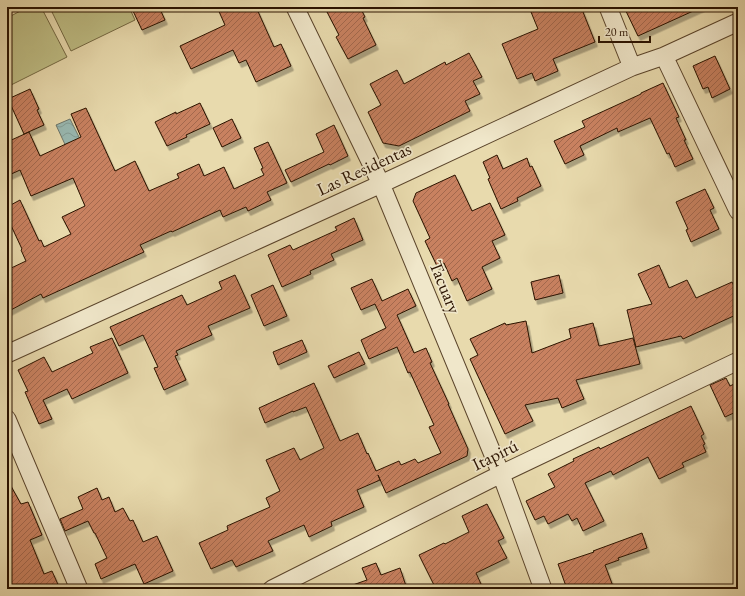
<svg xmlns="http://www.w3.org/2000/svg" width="745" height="596" viewBox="0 0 745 596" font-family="'EB Garamond',serif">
  <defs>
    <pattern id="water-waves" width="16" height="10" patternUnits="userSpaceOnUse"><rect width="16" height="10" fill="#99b9b2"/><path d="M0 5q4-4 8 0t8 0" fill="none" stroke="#849e97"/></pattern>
    <pattern id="building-hatch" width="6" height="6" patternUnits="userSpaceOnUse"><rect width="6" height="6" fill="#c88160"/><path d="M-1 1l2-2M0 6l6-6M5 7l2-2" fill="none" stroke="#a3684d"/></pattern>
    <filter id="shadow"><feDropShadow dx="2.5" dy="4.5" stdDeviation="0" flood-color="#0004"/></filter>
  </defs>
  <rect width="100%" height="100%" fill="#e8daad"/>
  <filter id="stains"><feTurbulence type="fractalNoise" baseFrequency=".005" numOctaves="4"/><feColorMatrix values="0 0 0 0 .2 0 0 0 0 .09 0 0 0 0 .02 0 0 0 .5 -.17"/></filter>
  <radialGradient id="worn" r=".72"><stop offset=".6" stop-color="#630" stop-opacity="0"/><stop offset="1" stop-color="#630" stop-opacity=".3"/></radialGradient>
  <path fill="#bebd84" stroke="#746842" d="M28,7H41L67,57L7,87V18Z
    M62,7H129L135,20L71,51L52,12Z"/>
  <path fill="url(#water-waves)" stroke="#6d766b" d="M70,119L82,143L69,153L56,125Z"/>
  <path fill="url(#building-hatch)" stroke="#2a1200" filter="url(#shadow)" d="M142,7H159L165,20L142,30L133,11Z
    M217,7H256L274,47L281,44L291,66L256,82L246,60L239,63L233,50L191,69L180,46L225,25Z
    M338,7H360L365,17L363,18L376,45L348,59L336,37L339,35L327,12Z
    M543,7H581L595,42L553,59L558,71L535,81L532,73L517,79L502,44L538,29L531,12Z
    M624,7H702L638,36Z
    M469,53L482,77L473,81L480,94L465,101L470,111L399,146L383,143L368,112L381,105L370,84L397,70L404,84L445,62L446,65Z
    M715,56L730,89L712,98L708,87L703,89L693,66Z
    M663,83L679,117L676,118L686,140H684L693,159L675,167L669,153L667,154L650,118L618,132L617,128L580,146L584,155L565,164L554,141L585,127L582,121L641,94V93Z
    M30,89L39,109L37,110L44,125L24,134L8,99Z
    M200,103L210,124L186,135L187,137L167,146L155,122L176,112V114Z
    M86,108L115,171L135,161L149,191L179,178L177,174L199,164L204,176L224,167L234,189L264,175L261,169L263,168L254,148L268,142L287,183L267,192L271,200L248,211L246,207L223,217L220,210L172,232L171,231L140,245L144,252L43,298L41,294L7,312V270L26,261L21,250L22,249L7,217V207L20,200L39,241L41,240L44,247L71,234L62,217L85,206L73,178L31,196L20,170L7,176V142L29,132L40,156L81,137L71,114Z
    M232,119L241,138L222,147L213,128Z
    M334,125L348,156L330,165L329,164L291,182L285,170L324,152L316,134Z
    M497,155L503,169L527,158L530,167L532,166L541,186L517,198L518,201L501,209L488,179L490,178L483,162Z
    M455,175L472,211L490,203L505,235L492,241L500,258L482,267L492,289L467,301L457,278L452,281L444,263L437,266L425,241L430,238L413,201L416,193Z
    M705,189L714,208L710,210L719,229L691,242L686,230L688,229L676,202Z
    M354,218L363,240L331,254L334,260L310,271L311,274L282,287L268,255L290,245L293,250L337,230L335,227Z
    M659,265L669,288L687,280L696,298L732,282L738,294V314L683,339L681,336L636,347L627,310L652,304L638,274Z
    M235,275L250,308L208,326L212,335L176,351L178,355L175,356L186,380L164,390L154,368L158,367L143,335L119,346L110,327L182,295L187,305L222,289L219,282Z
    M559,275L563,293L535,300L531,282Z
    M372,279L382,301L408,289L416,306L397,315L414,353L426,348L432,362L430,363L449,404H448L468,449L467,456L386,493L378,475L380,480L357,490L364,507L331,522L332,526L309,537L304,525L268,541L273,551L236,567L232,560L211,569L199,543L228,530L227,526L270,507L266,498L280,491L266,460L294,448L300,460L324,448L306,407L293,412V411L265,423L259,408L314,383L340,441L358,433L367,454L368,453L376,471L399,461L401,465L415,459L418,463L441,453L429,427L434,425L410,372L408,373L397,347L369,359L361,340L386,328L375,304L361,310L351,288Z
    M273,285L287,316L264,326L251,295Z
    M526,321L532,353L571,338L569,329L593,323L599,346L633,338L640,364L576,380L584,399L562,408L558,398L525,405L533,421L505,434L470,359L478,355L470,339L505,323L506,325Z
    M112,338L128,373L72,399L67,389L43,400L52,419L39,424L25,392L28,391L18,370L44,357L52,372L93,353L90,347Z
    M302,340L307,352L278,365L273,352Z
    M359,352L365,364L334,378L328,366Z
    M726,378L730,386L738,382V411L725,417L710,385Z
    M691,406L704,434L701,436L705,444L703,445L706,452L682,463L684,467L659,479L648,457L613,475L611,471L585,483L604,521L583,531L577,518L572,521L568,514L548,524L544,516L535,520L526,501L555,487L548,474L574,461L573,459L599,447L600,449Z
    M7,479L21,504L28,502L42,535L30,540L44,574L52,571L60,589H10L12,588L7,575Z
    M97,488L102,500L109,497L115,512L123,508L130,521L133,520L143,542L157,536L173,571L144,584L135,564L101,579L95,564L107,558L95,533H94L88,521L65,531L60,519L83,509L78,497Z
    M487,504L504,538L498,541L507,558L476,573L481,584L472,589H436L419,555L444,543L445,544L469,532L462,516Z
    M642,533L647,548L618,558L619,560L605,565L614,589H567L558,564L594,552L593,551Z
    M376,563L381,575L400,568L407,589H347V587L367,580L362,568Z"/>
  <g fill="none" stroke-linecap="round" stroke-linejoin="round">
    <defs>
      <path id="minor" d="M295,7L381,184L501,474L543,589
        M608,7L632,67
        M664,56L738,211
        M7,354L381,184L632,67L664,56L738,22
        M7,419L79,589
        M272,589L501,474L738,361"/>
    </defs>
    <use href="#minor" stroke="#5a442b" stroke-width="19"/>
    <use href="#minor" stroke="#f0e7ca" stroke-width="17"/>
  </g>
  <g text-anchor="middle" stroke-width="3.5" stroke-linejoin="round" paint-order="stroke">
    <g font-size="18" fill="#2a1200" stroke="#f0e7ca">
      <text transform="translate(364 169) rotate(-25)" y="6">Las Residentas</text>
      <text transform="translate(445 287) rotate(68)" y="6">Tacuary</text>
      <text transform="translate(495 455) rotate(-26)" y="6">Itapirú</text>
    </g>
  </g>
  <rect width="745" height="596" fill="none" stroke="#e8daad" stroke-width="24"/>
  <rect x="8" y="8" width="729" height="580" fill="none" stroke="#2a1200" stroke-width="2"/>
  <rect x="12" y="12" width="721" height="572" fill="none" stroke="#2a1200"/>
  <path d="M599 36v6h51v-6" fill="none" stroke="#2a1200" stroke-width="2"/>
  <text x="605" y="36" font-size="12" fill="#2a1200" stroke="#f0e7ca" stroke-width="3" paint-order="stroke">20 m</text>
  <rect width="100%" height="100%" filter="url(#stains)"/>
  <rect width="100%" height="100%" fill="url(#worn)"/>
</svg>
